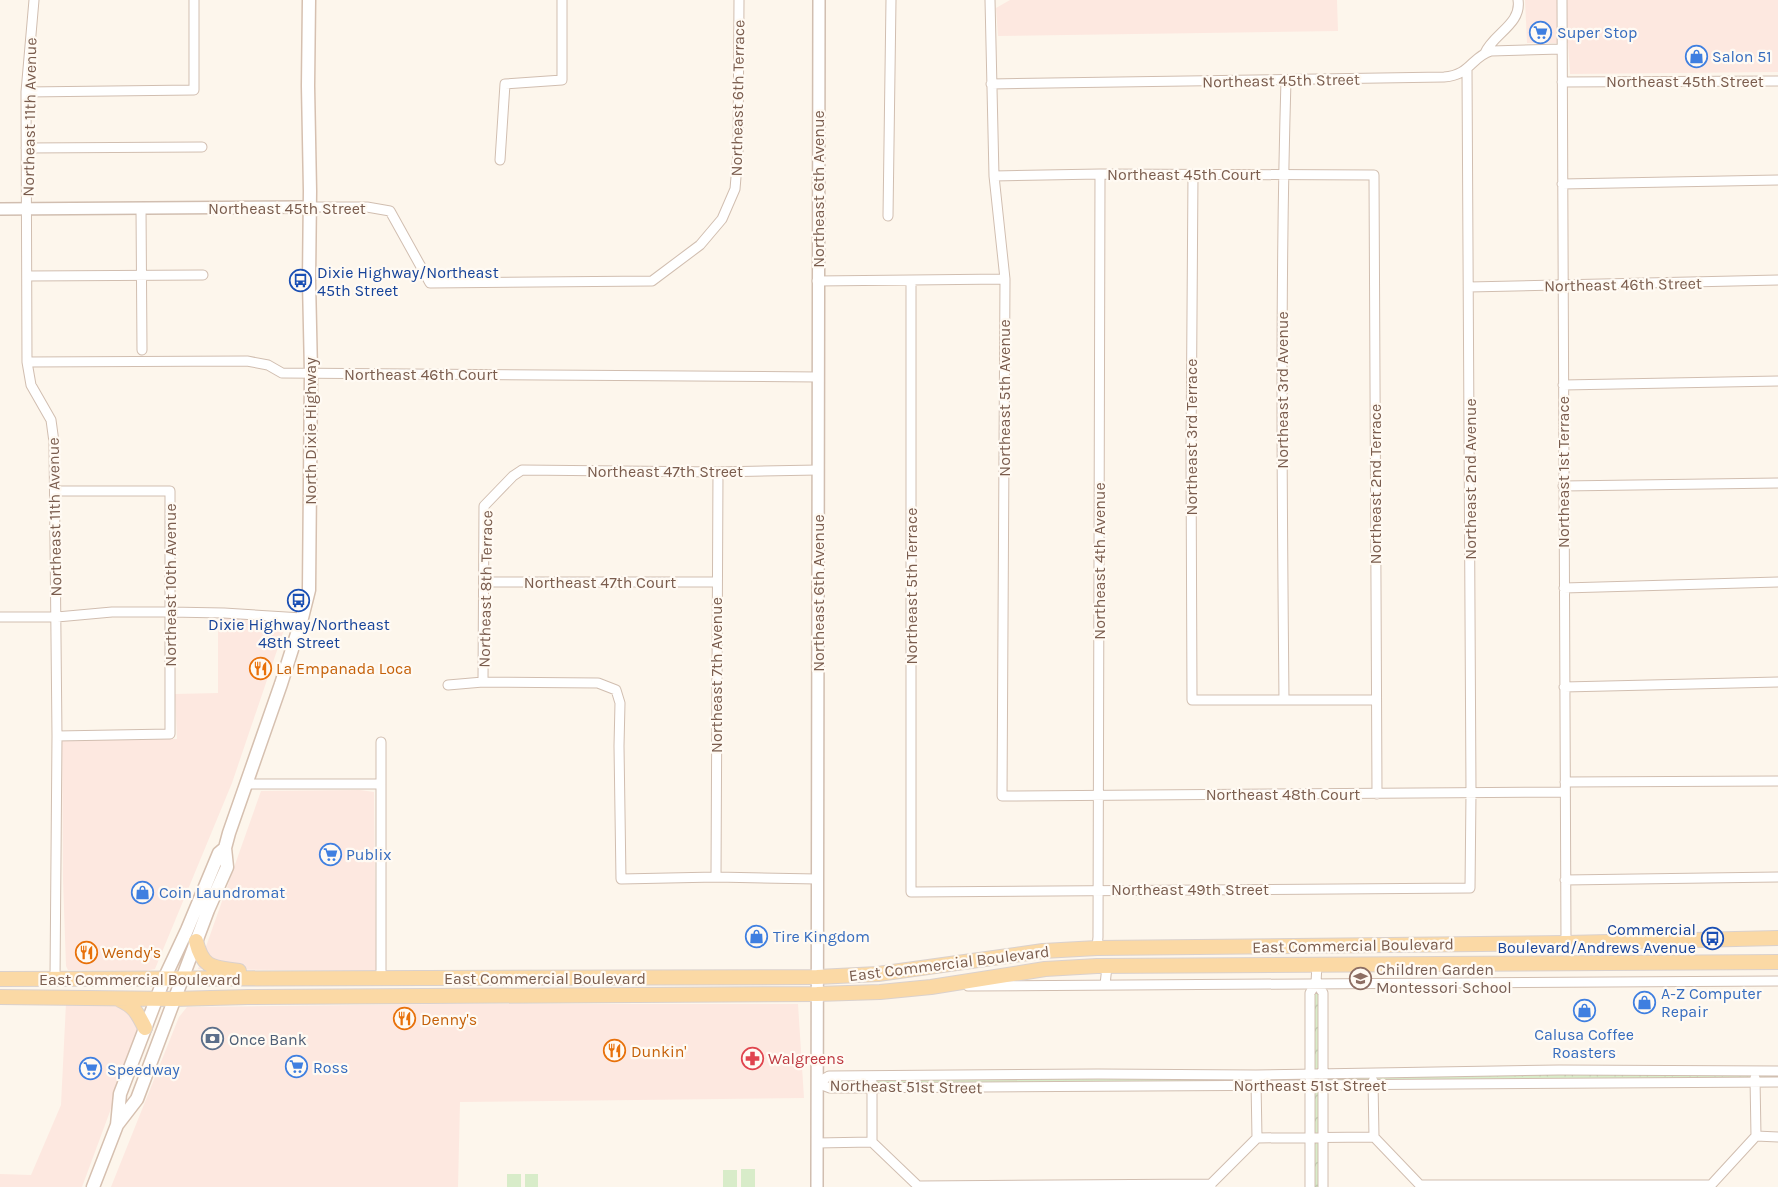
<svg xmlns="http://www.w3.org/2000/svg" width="1778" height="1187" viewBox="0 0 1778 1187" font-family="Karla,sans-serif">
  <defs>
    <pattern id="park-crowns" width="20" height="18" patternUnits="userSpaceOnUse" patternTransform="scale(1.25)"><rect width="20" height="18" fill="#d8ecc9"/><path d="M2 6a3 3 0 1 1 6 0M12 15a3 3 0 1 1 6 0" fill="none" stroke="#b4c2a5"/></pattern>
  </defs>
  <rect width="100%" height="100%" fill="#fdf6ec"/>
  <path fill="#fde8e0" d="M1010,0H1337L1338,31L998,36L996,8Z
    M1525,0H1778V72L1570,74L1568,43H1527Z
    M218,618H288L232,783L155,969L145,971L68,970L66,966L63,880L62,739H177L175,694L218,693Z
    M360,790L374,792L376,971L198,969L261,791Z
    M66,1003L130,1006L137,1013L139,1033L82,1187H0V1174L31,1175L61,1105Z
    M441,1004H798L804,1098L460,1102L458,1187H111L179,1017L187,1007Z"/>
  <path fill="url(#park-crowns)" d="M1312,994H1320V1076L1778,1073V1079L1320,1084V1187H1312V1084L832,1085L833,1078L1312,1076Z"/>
  <path fill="#d8ecc9" d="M741,1169H755V1187H741Z
    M723,1170H737V1187H723Z
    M507,1174H521V1187H507Z
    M525,1174H538V1187H525Z"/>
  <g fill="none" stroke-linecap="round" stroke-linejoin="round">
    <defs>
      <path id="minor" d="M34,0L26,92L27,362L31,385L51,420L54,442L57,736L55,979
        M990,0L994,176L1005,279L1002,796L1565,792
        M1562,0L1566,943
        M1485,53C1493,34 1522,24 1518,0
        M1562,82L1778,81
        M991,84L1444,77C1471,75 1471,57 1491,51L1561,49
        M26,92L194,90V0
        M26,148L202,147
        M500,160L505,84L562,80V0
        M1193,175L1191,453L1192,700H1376
        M994,176L1100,174L1374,175L1377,794
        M1562,184L1778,180
        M309,207H367L390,211L430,283L652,281L700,245L722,219L735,189L738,153L739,0
        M141,208L142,350
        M888,216L891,0
        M27,276L203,275
        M817,281L1005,279
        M911,281V892L1470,888L1471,793L1467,70
        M1469,287L1778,280
        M27,362L247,361L268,365L282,373L818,377
        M1563,385L1778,381
        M1563,486L1778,483
        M55,491H170V734L57,736
        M484,582H716
        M1564,588L1778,582
        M0,617H57L112,612H169L224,613L302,618
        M483,682L484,506L513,476L522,470L718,472L818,470
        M448,685L483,682L598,683L616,690L620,703L619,746L621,879L716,877L817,879
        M1564,687L1778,682
        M1284,700C1282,493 1280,286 1286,80
        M1565,782L1778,781
        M247,784H381
        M716,877L718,472
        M1565,880L1778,877
        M1097,948L1098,937L1100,174
        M381,978V742
        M1316,983L1323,993V1187
        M1105,985L1107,966
        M968,986L1778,981
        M1373,1081L1374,1137L1420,1185V1187
        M872,1082V1142L919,1187
        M817,1083L829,1076L1098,1074L1256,1075L1559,1070L1778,1071
        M817,1083L830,1088L1778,1082
        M1756,1136L1778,1137
        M1257,1138L1374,1137
        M817,1143L872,1142
        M1420,1185H1711
        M919,1186L1211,1184
        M1211,1187V1184L1257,1138L1256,1082
        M1310,1187V993L1316,983L1317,964
        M1711,1187V1185L1756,1136L1755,1078"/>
      <path id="tertiary" d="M0,209L309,207
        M817,1187L819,0"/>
      <path id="secondary" d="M117,1125L137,1099L208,910L227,867L225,848L229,833L281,684L302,618L309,590L311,373L309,281L310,191L308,86L309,0
        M93,1187L117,1125L120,1094L164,979L187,930L219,853L225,848"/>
      <path id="primary" d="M196,941C203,970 214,967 239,971
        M0,979L817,977L878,974L1043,951L1097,948L1566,943L1778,938
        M0,997L174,999L248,997L817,994L880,992L931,987L1045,969L1097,966L1778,962
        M118,999C134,1006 137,1012 145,1028"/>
    </defs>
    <use href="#minor" stroke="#d1beb0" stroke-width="11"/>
    <use href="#tertiary" stroke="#d1beb0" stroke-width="14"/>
    <use href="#secondary" stroke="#d6c0b0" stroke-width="15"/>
    <use href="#primary" stroke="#dad1cd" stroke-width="16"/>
    <use href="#minor" stroke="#fff" stroke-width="9"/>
    <use href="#tertiary" stroke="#fff" stroke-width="11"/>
    <use href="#secondary" stroke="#fff" stroke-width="12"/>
    <use href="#primary" stroke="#fbd9a5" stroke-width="14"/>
  </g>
  <defs>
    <symbol id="supermarket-ring" viewBox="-11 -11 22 22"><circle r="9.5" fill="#fffaf3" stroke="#3f7fe0" stroke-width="1.5"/><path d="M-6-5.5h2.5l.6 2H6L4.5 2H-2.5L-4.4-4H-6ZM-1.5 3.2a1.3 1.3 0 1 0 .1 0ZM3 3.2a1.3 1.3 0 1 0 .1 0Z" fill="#3f7fe0"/></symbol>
    <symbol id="shop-ring" viewBox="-11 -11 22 22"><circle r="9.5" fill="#fffaf3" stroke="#3f7fe0" stroke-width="1.5"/><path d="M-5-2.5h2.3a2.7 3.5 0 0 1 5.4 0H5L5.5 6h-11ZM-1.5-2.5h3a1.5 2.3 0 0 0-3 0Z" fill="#3f7fe0"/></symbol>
    <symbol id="bus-ring" viewBox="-11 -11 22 22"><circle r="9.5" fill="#fffaf3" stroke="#1a4fb4" stroke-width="1.5"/><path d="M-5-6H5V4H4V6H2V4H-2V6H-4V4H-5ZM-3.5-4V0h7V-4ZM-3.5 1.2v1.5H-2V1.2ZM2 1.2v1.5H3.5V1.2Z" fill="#1a4fb4"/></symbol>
    <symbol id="restaurant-ring" viewBox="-11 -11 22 22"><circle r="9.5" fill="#fffaf3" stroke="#e8710a" stroke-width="1.5"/><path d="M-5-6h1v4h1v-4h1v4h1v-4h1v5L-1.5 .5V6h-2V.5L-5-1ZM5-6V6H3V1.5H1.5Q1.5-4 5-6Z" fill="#e8710a"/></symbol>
    <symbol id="school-ring" viewBox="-11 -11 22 22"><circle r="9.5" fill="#fffaf3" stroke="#8d6e63" stroke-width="1.5"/><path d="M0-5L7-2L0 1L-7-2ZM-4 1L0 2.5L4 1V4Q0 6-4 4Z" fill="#8d6e63"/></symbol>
    <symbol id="bank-ring" viewBox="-11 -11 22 22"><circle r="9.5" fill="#fffaf3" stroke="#5c6f8a" stroke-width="1.5"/><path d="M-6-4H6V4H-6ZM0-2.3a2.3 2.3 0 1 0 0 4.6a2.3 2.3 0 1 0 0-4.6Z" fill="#5c6f8a"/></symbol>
    <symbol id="pharmacy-ring" viewBox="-11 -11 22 22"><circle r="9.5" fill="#fffaf3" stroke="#e0444e" stroke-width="1.5"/><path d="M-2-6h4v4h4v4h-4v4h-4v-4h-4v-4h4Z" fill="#e0444e"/></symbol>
  </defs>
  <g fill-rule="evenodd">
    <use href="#supermarket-ring" x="1528" y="20" width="25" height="25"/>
    <use href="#shop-ring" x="1684" y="44" width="25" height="25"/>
    <use href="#bus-ring" x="288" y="268" width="25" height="25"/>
    <use href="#bus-ring" x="286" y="588" width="25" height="25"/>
    <use href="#restaurant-ring" x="248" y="656" width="25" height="25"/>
    <use href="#supermarket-ring" x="318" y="842" width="25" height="25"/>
    <use href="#shop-ring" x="130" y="880" width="25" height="25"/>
    <use href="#shop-ring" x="744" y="924" width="25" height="25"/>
    <use href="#bus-ring" x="1700" y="926" width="25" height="25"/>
    <use href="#restaurant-ring" x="74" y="940" width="25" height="25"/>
    <use href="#school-ring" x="1348" y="966" width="25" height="25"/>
    <use href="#shop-ring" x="1632" y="990" width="25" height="25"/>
    <use href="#shop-ring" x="1572" y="998" width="25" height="25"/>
    <use href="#restaurant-ring" x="392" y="1006" width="25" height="25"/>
    <use href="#bank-ring" x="200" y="1026" width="25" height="25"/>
    <use href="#restaurant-ring" x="602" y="1038" width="25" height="25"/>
    <use href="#pharmacy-ring" x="740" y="1046" width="25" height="25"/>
    <use href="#supermarket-ring" x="284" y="1054" width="25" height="25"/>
    <use href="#supermarket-ring" x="78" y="1056" width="25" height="25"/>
  </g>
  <g text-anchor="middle" stroke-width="4.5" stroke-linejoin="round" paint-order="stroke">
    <g font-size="16" fill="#366cbe" stroke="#fffaf3" text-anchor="start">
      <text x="1557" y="38">Super Stop</text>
      <text x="1712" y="62">Salon 51</text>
      <text x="346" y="860">Publix</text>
      <text x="159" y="898">Coin Laundromat</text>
      <text x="773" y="942">Tire Kingdom</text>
      <text x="1661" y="999">A-Z Computer<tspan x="1661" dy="18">Repair</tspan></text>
      <text x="1584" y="1040" text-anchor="middle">Calusa Coffee<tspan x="1584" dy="18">Roasters</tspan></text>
      <text x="313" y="1073">Ross</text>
      <text x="107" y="1075">Speedway</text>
    </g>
    <g font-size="16" fill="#7a5c4d" stroke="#fffaf3">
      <text transform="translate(1281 80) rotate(-1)" y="6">Northeast 45th Street</text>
      <text x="1685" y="87">Northeast 45th Street</text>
      <text transform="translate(737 98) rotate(-89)" y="6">Northeast 6th Terrace</text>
      <text transform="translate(29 117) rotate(-89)" y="6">Northeast 11th Avenue</text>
      <text x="1184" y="180">Northeast 45th Court</text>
      <text transform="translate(818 189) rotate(-90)" y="6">Northeast 6th Avenue</text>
      <text x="287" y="214">Northeast 45th Street</text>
      <text transform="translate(1623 284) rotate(-1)" y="6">Northeast 46th Street</text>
      <text x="421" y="380">Northeast 46th Court</text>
      <text transform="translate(1282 390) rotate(-90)" y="6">Northeast 3rd Avenue</text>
      <text transform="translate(1004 398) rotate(-90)" y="6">Northeast 5th Avenue</text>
      <text transform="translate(310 431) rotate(-90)" y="6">North Dixie Highway</text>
      <text transform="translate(1191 437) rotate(-90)" y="6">Northeast 3rd Terrace</text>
      <text x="665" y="477">Northeast 47th Street</text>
      <text transform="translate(1563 472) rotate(-90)" y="6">Northeast 1st Terrace</text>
      <text transform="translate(1470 479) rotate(-90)" y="6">Northeast 2nd Avenue</text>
      <text transform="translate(1375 484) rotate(-90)" y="6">Northeast 2nd Terrace</text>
      <text transform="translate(54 517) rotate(-91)" y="6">Northeast 11th Avenue</text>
      <text transform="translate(1099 561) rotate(-90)" y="6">Northeast 4th Avenue</text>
      <text x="600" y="588">Northeast 47th Court</text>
      <text transform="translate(170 585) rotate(-90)" y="6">Northeast 10th Avenue</text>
      <text transform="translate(911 586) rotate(-90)" y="6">Northeast 5th Terrace</text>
      <text transform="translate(485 589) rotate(-89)" y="6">Northeast 8th Terrace</text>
      <text transform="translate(818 593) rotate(-90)" y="6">Northeast 6th Avenue</text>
      <text transform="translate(716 675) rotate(-90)" y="6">Northeast 7th Avenue</text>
      <text x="1283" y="800">Northeast 48th Court</text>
      <text x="1190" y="895">Northeast 49th Street</text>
      <text transform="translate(1353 945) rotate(-1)" y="6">East Commercial Boulevard</text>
      <text transform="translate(949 963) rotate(-7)" y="6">East Commercial Boulevard</text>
      <text x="545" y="984">East Commercial Boulevard</text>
      <text x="140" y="985">East Commercial Boulevard</text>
      <text x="1310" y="1091">Northeast 51st Street</text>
      <text transform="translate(906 1086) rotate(1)" y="6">Northeast 51st Street</text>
    </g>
    <g font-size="16" fill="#164399" stroke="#fffaf3" text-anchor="start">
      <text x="317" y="278">Dixie Highway/Northeast<tspan x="317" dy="18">45th Street</tspan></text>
      <text x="299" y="630" text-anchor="middle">Dixie Highway/Northeast<tspan x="299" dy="18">48th Street</tspan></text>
      <text x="1696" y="935" text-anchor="end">Commercial<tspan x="1696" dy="18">Boulevard/Andrews Avenue</tspan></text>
    </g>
    <g font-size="16" fill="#c56008" stroke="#fffaf3" text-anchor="start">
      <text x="276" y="674">La Empanada Loca</text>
      <text x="102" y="958">Wendy's</text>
      <text x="421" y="1025">Denny's</text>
      <text x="631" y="1057">Dunkin'</text>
    </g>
    <g font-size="16" fill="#785e54" stroke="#fffaf3" text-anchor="start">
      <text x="1376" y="975">Children Garden<tspan x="1376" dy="18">Montessori School</tspan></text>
    </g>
    <g font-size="16" fill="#4e5e75" stroke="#fffaf3" text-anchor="start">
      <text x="229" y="1045">Once Bank</text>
    </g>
    <g font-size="16" fill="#be3a42" stroke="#fffaf3" text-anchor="start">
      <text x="768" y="1064">Walgreens</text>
    </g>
  </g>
</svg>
